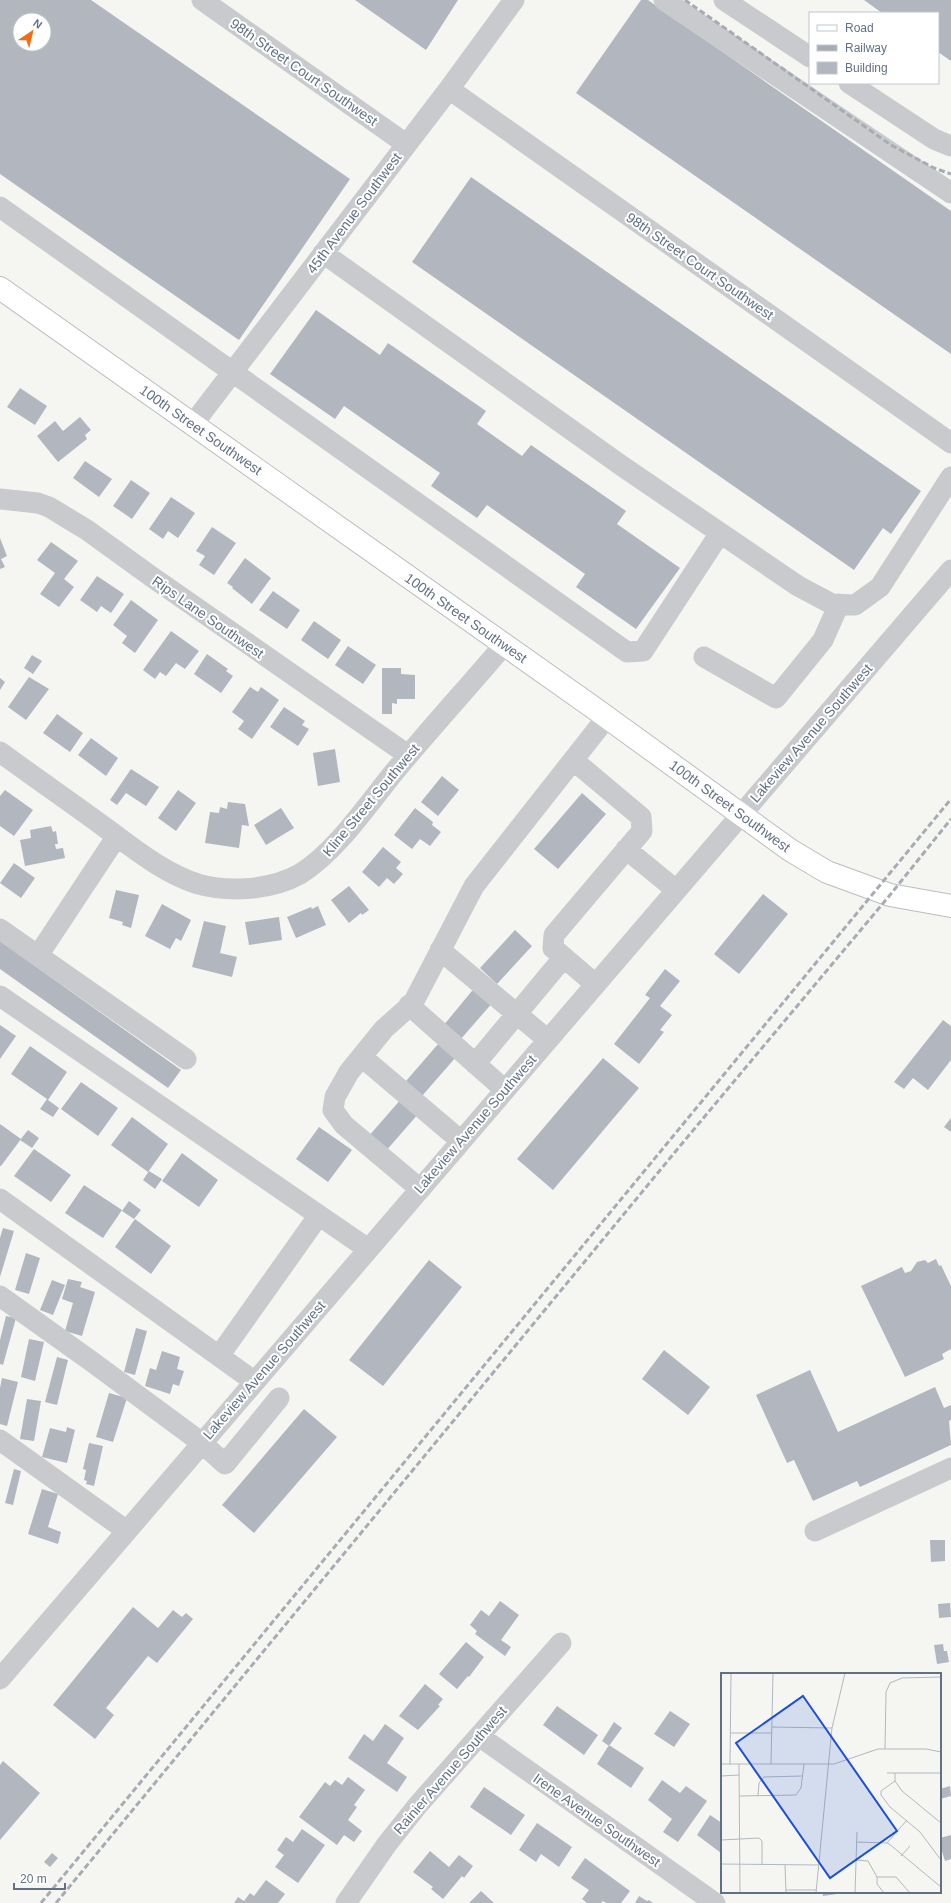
<svg xmlns="http://www.w3.org/2000/svg" width="951" height="1903" viewBox="0 0 951 1903" font-family="Helvetica,sans-serif">
  <rect width="100%" height="100%" fill="#f5f6f1"/>
  <path fill="#b2b7bf" fill-rule="evenodd" d="M0,0H91L350,179L239,340L0,174ZM20,20H44V44H20Z
    M355,0H458L426,50Z
    M641,0H648L951,211V354L576,93Z
    M864,0H951V61L938,52V13H882Z
    M471,177L921,491L891,534L883,528L854,570L412,262Z
    M316,310L380,355L388,343L486,411L477,424L522,456L531,445L626,511L617,524L680,568L636,629L576,587L585,574L487,505L477,518L431,486L440,473L344,406L335,419L270,374Z
    M20,388L47,406L35,425L7,407Z
    M80,417L91,430L85,435L87,439L58,462L37,436L55,421L63,431Z
    M85,461L112,479L99,497L73,478Z
    M131,480L150,493L132,519L113,506Z
    M171,497L195,513L178,538L168,531L163,539L149,529Z
    M212,527L236,543L214,575L199,565L205,556L196,551Z
    M0,538L7,556L1,559L5,567L0,569Z
    M51,542L78,561L64,579L74,587L59,607L40,594L55,573L37,560Z
    M245,558L271,578L252,604L232,588L233,587L227,583Z
    M97,576L124,594L111,613L101,606L97,612L80,600Z
    M273,591L300,610L287,629L259,610Z
    M131,600L158,620L135,653L122,643L127,636L113,625Z
    M314,621L341,640L328,659L301,640Z
    M171,631L199,651L185,669L176,663L166,676L160,672L155,679L143,670Z
    M348,646L376,665L363,684L335,665Z
    M207,654L228,669L226,671L233,676L221,693L194,674Z
    M32,655L42,661L33,674L24,668Z
    M382,668H401V674L415,675V699H397V704L392,703V714H382Z
    M29,677L49,689L26,720L8,707Z
    M0,678L5,682L0,690Z
    M250,687L258,692L261,687L279,700L252,739L238,729L244,721L232,712Z
    M284,707L305,721L302,725L309,729L298,746L270,727Z
    M57,714L83,733L70,752L43,733Z
    M91,738L118,758L106,776L78,755Z
    M335,749L340,782L318,786L313,753Z
    M131,769L159,787L146,806L126,793L117,805L110,800Z
    M442,776L459,790L438,816L421,802Z
    M5,790L33,810L14,836L0,826V796Z
    M178,790L196,803L176,831L158,818Z
    M582,793L606,814L558,869L534,849Z
    M228,802L245,804L249,826L242,825L239,848L205,843L210,812L219,813L220,807L227,809Z
    M281,808L294,828L266,845L254,825Z
    M415,808L433,822L432,825L441,832L430,846L420,839L412,849L394,835Z
    M51,826L53,832L56,831L58,844H55L56,849L63,848L65,858L25,866L20,840L31,838L30,830Z
    M383,847L401,862L396,868L403,874L394,884L387,878L379,887L362,872Z
    M14,863L35,878L21,898L0,883Z
    M349,886L369,910L362,915L361,913L349,923L331,900Z
    M116,890L139,895L131,928L122,925L123,922L109,918Z
    M763,894L788,914L739,974L714,954Z
    M162,904L191,920L181,941L176,938L170,949L145,936Z
    M318,906L326,925L296,938L287,917L311,907L312,909Z
    M279,917L282,940L249,945L245,922Z
    M204,921L226,926L220,953L237,957L232,977L192,967Z
    M515,930L532,946L497,984L480,968Z
    M0,941L181,1070L168,1088L0,969Z
    M665,969L680,981L660,1006L672,1015L660,1030L664,1032L639,1064L614,1044L650,998L645,995Z
    M476,986L494,1001L460,1040L443,1026Z
    M943,1020L951,1026V1060L928,1090L913,1078L904,1089L894,1082Z
    M0,1025L16,1036L0,1059Z
    M439,1043L456,1057L422,1096L406,1081Z
    M30,1046L67,1072L48,1100L59,1108L53,1117L40,1109L47,1099L11,1074Z
    M603,1058L639,1088L553,1190L517,1159Z
    M81,1082L118,1108L98,1136L61,1109Z
    M402,1098L419,1113L385,1152L368,1137Z
    M132,1117L168,1144L148,1172L111,1145Z
    M951,1118V1132L944,1127Z
    M0,1124L21,1139L1,1166H0Z
    M319,1127L352,1150L328,1182L296,1159Z
    M28,1130L39,1138L32,1148L20,1140Z
    M34,1149L71,1175L51,1202L14,1176Z
    M182,1153L218,1180L199,1207L162,1181Z
    M149,1171L162,1179L155,1189L143,1180Z
    M84,1185L122,1210L103,1238L65,1213Z
    M129,1201L141,1210L134,1219L122,1211Z
    M135,1219L171,1246L151,1274L115,1247Z
    M3,1228L14,1231L0,1277V1238Z
    M26,1253L40,1258L29,1294L15,1290Z
    M936,1259L939,1266L941,1265L951,1286V1349L942,1354L944,1359L905,1377L861,1286L902,1267L905,1273L911,1271L917,1262L925,1260L928,1263Z
    M429,1260L462,1287L383,1386L349,1360Z
    M68,1279L82,1282L80,1287L95,1292L82,1336L65,1331L73,1303L62,1299Z
    M52,1280L65,1285L53,1315L40,1310Z
    M6,1316L16,1318L3,1365L0,1364V1340Z
    M136,1328L147,1331L135,1375L124,1372Z
    M29,1339L44,1342L35,1381L21,1377Z
    M664,1350L710,1387L688,1415L642,1379Z
    M162,1351L180,1357L177,1369L184,1371L179,1386L173,1384L170,1394L145,1386L150,1368L156,1370Z
    M57,1357L68,1360L57,1405L45,1402Z
    M810,1370L838,1432L935,1387L944,1408L951,1405V1420L949,1421L951,1445L860,1487L857,1481L813,1501L794,1460L787,1463L756,1395Z
    M2,1378L18,1382L7,1426L0,1424V1388Z
    M109,1393L127,1398L113,1442L96,1437Z
    M27,1399L41,1401L34,1441L20,1439Z
    M304,1409L337,1437L254,1533L222,1505Z
    M67,1427L75,1430L67,1463L42,1457L50,1428L66,1432Z
    M89,1443L103,1446L94,1486L86,1484L87,1481L84,1480L86,1470L83,1469Z
    M14,1469L21,1471L13,1505L5,1503Z
    M42,1489L58,1494L48,1527L61,1532L58,1544L28,1534Z
    M930,1540H945V1561L931,1562Z
    M500,1601L519,1615L501,1640L511,1647L505,1656L475,1634L477,1631L470,1625L481,1610L489,1616Z
    M950,1603L951,1617L939,1618L938,1604Z
    M133,1607L158,1628L173,1610L182,1617L186,1613L193,1619L157,1663L148,1656L106,1708L114,1715L95,1739L53,1705Z
    M466,1642L484,1657L469,1677L468,1676L457,1689L439,1674Z
    M943,1644L944,1651H947L949,1662L937,1664L934,1645Z
    M425,1684L443,1699L438,1705L440,1706L418,1730L399,1716Z
    M557,1706L598,1735L584,1755L543,1725Z
    M670,1711L690,1724L674,1747L654,1734Z
    M614,1722L622,1728L609,1746L602,1741Z
    M385,1724L404,1738L387,1763L407,1777L397,1792L348,1758L364,1734L373,1741Z
    M609,1745L644,1768L631,1788L597,1764Z
    M3,1761L40,1793L0,1840V1765Z
    M348,1777L365,1790L354,1805L357,1807L348,1820L362,1831L354,1842L344,1835L337,1845L299,1817L325,1782L330,1786L335,1780L342,1785Z
    M662,1780L680,1793L686,1786L707,1801L678,1842L663,1832L672,1819L648,1800Z
    M950,1786L951,1796L940,1799V1789Z
    M484,1787L525,1815L511,1835L470,1807Z
    M710,1815L722,1823L721,1853L697,1835Z
    M537,1823L572,1847L559,1867L541,1854L536,1862L519,1850Z
    M302,1829L325,1845L298,1883L275,1867L284,1855L277,1850L286,1837L293,1842Z
    M951,1835V1859L945,1861L940,1845V1838Z
    M430,1851L449,1867L459,1855L473,1866L464,1878L462,1876L443,1899L431,1889L433,1887L413,1872Z
    M52,1853L58,1858L50,1867L44,1862Z
    M585,1858L630,1891L621,1903H606L603,1901L601,1903H587L582,1899L589,1890L571,1878Z
    M266,1880L285,1894L278,1903H234L238,1897L244,1901L250,1893L254,1896Z
    M481,1891L494,1903H469Z
    M822,1892H844V1893L823,1896Z
    M639,1896L647,1901L649,1900L653,1903H635Z"/>
  <g fill="none" stroke-linecap="round" stroke-linejoin="round">
    <defs>
      <path id="major" d="M0,288L594,708L790,850L827,872L890,895L951,906"/>
    </defs>
    <use href="#major" stroke="#babdc1" stroke-width="24"/>
    <path stroke="#c8cace" stroke-width="21" d="M202,0L406,144
      M664,0L951,193
      M724,0L810,57
      M849,83L934,139L951,146
      M449,89L951,443
      M0,207L627,652L643,651L720,533
      M323,253L622,466L798,586L832,604L855,605L880,587L951,477
      M193,424L449,89L514,0
      M0,499L38,503L49,507L87,530L152,577L408,755
      M704,657L776,698L823,640L839,604
      M0,752C34,777 69,801 103,826C132,847 163,873 198,884C230,893 271,890 300,874C336,852 368,804 395,771C431,728 468,687 504,645
      M573,760L641,817L642,831L554,935L553,948L595,984
      M626,849L676,890
      M0,929L186,1059
      M440,950L548,1040
      M39,954L117,836
      M0,996L368,1249
      M409,1005L505,1090
      M362,1057L461,1141
      M475,1064L564,957
      M420,1189L344,1125L333,1110L335,1097L349,1072L384,1029L413,1003L474,886L607,717
      M0,1199L255,1382
      M0,1296L91,1361L202,1443L225,1464L279,1398
      M219,1356L319,1215
      M0,1440L127,1531
      M815,1531L951,1468
      M0,1679L951,570
      M479,1736L715,1903
      M346,1903L387,1844L418,1805L561,1643"/>
    <use href="#major" stroke="#fff" stroke-width="22"/>
    <path stroke="#a7abb2" stroke-width="3" stroke-dasharray="6 3" stroke-linecap="butt" d="M685,0L891,145L934,168L951,174
      M41,1903L951,799
      M56,1903L680,1146L890,895L951,819"/>
  </g>
  <g text-anchor="middle" stroke-width="4" stroke-linejoin="round" paint-order="stroke">
    <g font-size="14" fill="#627086" stroke="#fff">
      <text transform="translate(304 72) rotate(35)" y="5">98th Street Court Southwest</text>
      <text transform="translate(354 213) rotate(-53)" y="5">45th Avenue Southwest</text>
      <text transform="translate(700 266) rotate(35)" y="5">98th Street Court Southwest</text>
      <text transform="translate(201 430) rotate(35)" y="5">100th Street Southwest</text>
      <text transform="translate(208 617) rotate(35)" y="5">Rips Lane Southwest</text>
      <text transform="translate(466 618) rotate(35)" y="5">100th Street Southwest</text>
      <text transform="translate(811 733) rotate(-49)" y="5">Lakeview Avenue Southwest</text>
      <text transform="translate(371 800) rotate(-50)" y="5">Kline Street Southwest</text>
      <text transform="translate(730 806) rotate(36)" y="5">100th Street Southwest</text>
      <text transform="translate(475 1124) rotate(-49)" y="5">Lakeview Avenue Southwest</text>
      <text transform="translate(264 1370) rotate(-49)" y="5">Lakeview Avenue Southwest</text>
      <text transform="translate(450 1770) rotate(-49)" y="5">Rainier Avenue Southwest</text>
      <text transform="translate(597 1820) rotate(35)" y="5">Irene Avenue Southwest</text>
    </g>
  </g>
  <g transform="translate(721 1673)">
    <rect width="220" height="220" fill="#f5f6f1"/>
    <path fill="none" stroke="#b1b8c0" stroke-width="1" d="M51,54L111,55M9,60H51M164,76L165,19L169,10L181,5L220,4M0,91H113L157,76H205L220,79M9,91L10,0M18,91L19,220M50,91L52,0M166,100H220M174,100V108L181,118L220,150M0,103L18,102M174,108L160,118V122L169,134L199,159L220,187M19,123L75,122L80,115L83,91M37,123L38,110L43,104L81,103M0,167L38,165L41,168V192M135,169L167,170L220,214M166,170L186,147M180,183L189,173M134,187L147,188L156,204H175L189,220M0,191L98,192M64,192L65,220M156,204V211L163,220M65,217H95M95,220L111,55L124,0M134,220L136,159"/>
    <path fill="#1d4ed8" fill-opacity="0.15" stroke="#1d4ed8" stroke-width="2" d="M82,23L176,158L109,205L15,70Z"/>
    <rect width="220" height="220" fill="none" stroke="#627086" stroke-width="2"/>
  </g>
  <rect x="809" y="12" width="130" height="72" fill="#ffffff" stroke="#c0c6cf"/>
  <rect x="817" y="25" width="20" height="6" fill="#ffffff" stroke="#c0c6cf"/>
  <text x="845" y="32" font-size="12" fill="#627086">Road</text>
  <rect x="817" y="45" width="20" height="6" fill="#a7abb2" stroke="#c0c6cf"/>
  <text x="845" y="52" font-size="12" fill="#627086">Railway</text>
  <rect x="817" y="62" width="20" height="12" fill="#b2b7bf" stroke="#c0c6cf"/>
  <text x="845" y="72" font-size="12" fill="#627086">Building</text>
  <g transform="translate(32 32) rotate(35)"><circle r="19" fill="#ffffff" stroke="#c0c6cf"/>
  <path d="M0-3L7 15L0 10L-7 15Z" fill="#f36c14"/>
  <text y="-6" font-size="11" font-weight="bold" text-anchor="middle" fill="#627086">N</text>
  </g>
  <path d="M14 1883v6h51v-6" fill="none" stroke="#627086" stroke-width="2"/>
  <text x="20" y="1883" font-size="12" fill="#627086" stroke="#ffffff" stroke-width="3" paint-order="stroke">20 m</text>
</svg>
